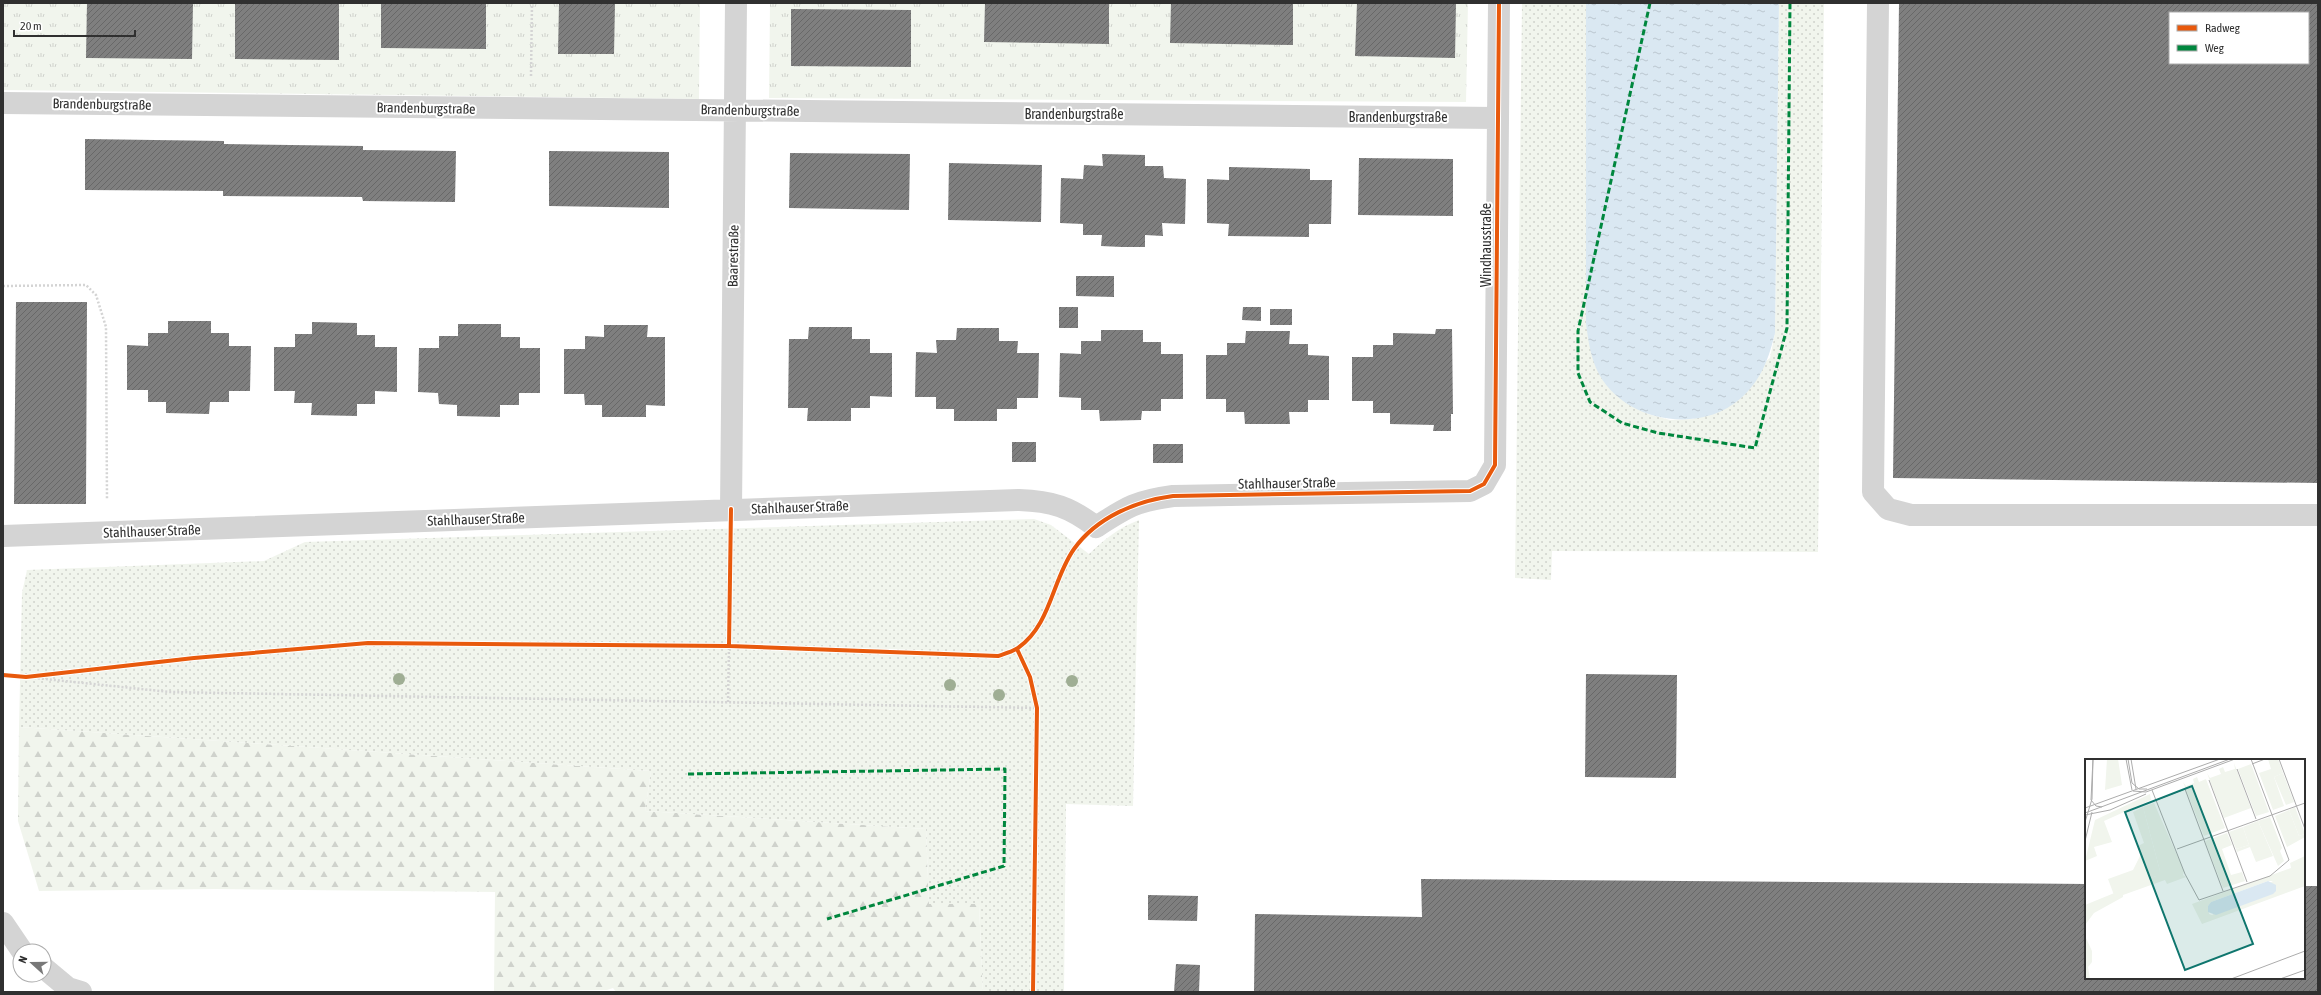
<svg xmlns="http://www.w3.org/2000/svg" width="2321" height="995" viewBox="0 0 2321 995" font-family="'Asap Condensed',sans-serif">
  <defs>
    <pattern id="grass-tufts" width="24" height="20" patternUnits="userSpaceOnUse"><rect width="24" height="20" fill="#f1f5ed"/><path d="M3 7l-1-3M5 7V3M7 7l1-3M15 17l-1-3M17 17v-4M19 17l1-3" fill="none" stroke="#cfd2cc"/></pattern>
    <pattern id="forest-firs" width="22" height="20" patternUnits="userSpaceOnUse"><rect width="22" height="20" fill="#f1f5ed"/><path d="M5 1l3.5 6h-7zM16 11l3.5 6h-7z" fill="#cfd2cc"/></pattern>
    <pattern id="park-dots" width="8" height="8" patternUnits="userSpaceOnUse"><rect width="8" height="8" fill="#f1f5ed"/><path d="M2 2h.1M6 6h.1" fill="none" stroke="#cfd2cc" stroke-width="1.8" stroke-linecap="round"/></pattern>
    <pattern id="water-ripples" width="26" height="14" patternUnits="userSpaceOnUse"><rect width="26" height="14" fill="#dae8f2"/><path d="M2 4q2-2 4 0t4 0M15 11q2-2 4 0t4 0" fill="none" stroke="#bbc7d0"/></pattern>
    <pattern id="building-hatch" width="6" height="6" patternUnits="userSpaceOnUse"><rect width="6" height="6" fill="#7f7f7f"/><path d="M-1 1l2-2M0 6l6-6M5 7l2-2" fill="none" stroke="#686868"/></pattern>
  </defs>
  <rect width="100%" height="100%" fill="#fff"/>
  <path fill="url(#grass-tufts)" d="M3,3H700L699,99L3,90Z
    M770,3H1468L1466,102L769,98Z"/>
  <path fill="url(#forest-firs)" d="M19,727L651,771L645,811L926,829L929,904H979L983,992H616L613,988L607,990L494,991L495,892L215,889L39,891L18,821Z"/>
  <path fill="url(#park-dots)" d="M1522,3H1586V323L1627,403L1648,414L1670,420L1693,419L1770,358L1775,333L1779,3H1824L1818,552L1552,551L1551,580L1515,578Z
    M1034,519L1051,525L1089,554C1105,539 1118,528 1139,520L1133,806L1066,804L1064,992H983L979,904H929L926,829L645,811L651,771L19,727L22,593L27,570L264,561L305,542Z"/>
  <path fill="url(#water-ripples)" d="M1586,3H1779L1775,333C1769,358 1761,381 1740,399C1698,436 1619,421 1596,368C1590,353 1588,339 1586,323Z"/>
  <path fill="url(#building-hatch)" fill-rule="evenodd" d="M87,3H193L192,59L86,58Z
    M235,3L339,4V60L235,59Z
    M381,3H486V49L381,48Z
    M559,3H615L614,54H558Z
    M985,3H1109V44L984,42Z
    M1171,3H1293V45L1170,43Z
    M1357,3H1456L1455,58L1355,56Z
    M1899,3H2318V483L1893,478ZM2170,13H2308V63H2170Z
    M791,9L911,10V67L791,66Z
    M85,139L224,141V144L363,146V150L456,151L455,202L363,201L362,197L223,196V191L85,190Z
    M549,151L669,152V208L549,206Z
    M790,153L910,154L909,210L789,208Z
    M1102,154L1145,155V166H1163L1164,178L1186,179L1185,224L1162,223L1163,236L1145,235V247H1122L1101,246L1102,235H1083V224L1060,223L1061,178L1083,179L1084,165L1103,166Z
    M1359,158L1453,159V216L1358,215Z
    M949,163L1042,165L1041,222L948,220Z
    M1229,167L1310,169V180H1332L1331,224H1309V237L1228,236L1229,224L1207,223V179L1229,180Z
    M1076,276H1114V297L1076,296Z
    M16,302H87L86,504H14Z
    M1059,307H1078V328H1059Z
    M1243,307H1261V321L1242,320Z
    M1270,309H1292V325H1270Z
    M168,321H211V333H229V346H251L250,391H229V402H210L209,414L166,413V402H148V390H127V345L148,346V333H168Z
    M312,322L357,323V335H375V347H397V392L375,391V404H357V416L311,415L312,403H294L295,391H274V347H295V334H312Z
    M458,324H501V337H520V348H540V393H519V405H500V417L457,416V405L439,404L438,393L418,392L419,348H439V336H458Z
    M604,325H648L647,337H665V406L646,405V417H602V405H585L584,394H564V349H585V336L604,337Z
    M809,327H852V339H870V353H892V397L870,396V408H851V421H807L808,408H788L789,339H808Z
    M957,328H999V341H1018L1017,353H1039L1038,398H1017V409H997V421H954V409H936V397H915L916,352L937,353L936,340H956Z
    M1436,329H1452L1453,414H1451V431H1433L1434,425L1390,424V413H1373V401H1352V357H1373V345H1393V333L1435,334Z
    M1101,330H1143V342H1161V354H1183V399H1161V411H1142L1141,420L1100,421L1099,410H1081V398L1059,397L1060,353L1081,354V341H1101Z
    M1246,331H1290L1289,344H1308V355L1329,356V400H1308V412H1289L1290,424H1245L1244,412H1226V399H1206V355H1227V343H1245Z
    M1012,442H1036V462H1012Z
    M1153,444H1183V463H1153Z
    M1586,674L1677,675L1676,778L1585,777Z
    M1421,879L2086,884V978H2304V886H2318V992H1254L1255,914L1422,917Z
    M1148,895L1198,896L1197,921L1148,920Z
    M1176,964L1200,965L1199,992H1174Z"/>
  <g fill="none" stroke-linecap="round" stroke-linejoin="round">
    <path stroke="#d4d4d4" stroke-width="2.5" stroke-dasharray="2 2" stroke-linecap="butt" d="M531,76L532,3
      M3,286L86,285L96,295L106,327L107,500
      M26,677L170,692L1037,708
      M728,702L729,646"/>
    <path stroke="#d4d4d4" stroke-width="22" d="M1878,3L1873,492L1888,509L1911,515H2318
      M3,923L22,951
      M44,968L68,988L81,992"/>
    <path stroke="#d4d4d4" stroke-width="22" d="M3,103L1497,118
      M731,509L736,3
      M3,536L1019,500C1052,501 1070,507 1096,527C1127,507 1136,501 1173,496L1470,491L1484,484L1495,465L1499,3"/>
    <path stroke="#00873e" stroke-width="3" stroke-dasharray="6 3" stroke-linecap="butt" d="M1650,3L1578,331V373L1590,402L1622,423L1658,433L1755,448L1787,328L1790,3
      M688,774L1005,769L1004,866L827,919"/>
    <defs>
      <path id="cycleway" d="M729,646L731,509
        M1017,649L1030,677L1037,708L1033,992
        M3,675L26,677L194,658L368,643L729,646L998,656C1004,654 1012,652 1018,648C1051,625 1052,580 1074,549C1097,517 1136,501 1173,496L1470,491L1484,484L1495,465L1499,3"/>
    </defs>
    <use href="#cycleway" stroke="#fff" stroke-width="6"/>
    <use href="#cycleway" stroke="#e8590c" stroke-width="4"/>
  </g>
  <g fill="#9fae94">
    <circle cx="399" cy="679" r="6"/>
    <circle cx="1072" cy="681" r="6"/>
    <circle cx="950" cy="685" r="6"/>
    <circle cx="999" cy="695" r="6"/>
  </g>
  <g text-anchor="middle" stroke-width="4" stroke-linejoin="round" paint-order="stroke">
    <g font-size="14" fill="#303030" stroke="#fff">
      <text transform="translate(102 104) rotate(1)" y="5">Brandenburgstraße</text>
      <text transform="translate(426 108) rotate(1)" y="5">Brandenburgstraße</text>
      <text transform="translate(750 110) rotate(1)" y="5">Brandenburgstraße</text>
      <text x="1074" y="119">Brandenburgstraße</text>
      <text x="1398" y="122">Brandenburgstraße</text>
      <text transform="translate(1486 245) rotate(-90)" y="5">Windhausstraße</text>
      <text transform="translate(733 256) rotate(-89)" y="5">Baarestraße</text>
      <text transform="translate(1287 483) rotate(-1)" y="5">Stahlhauser Straße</text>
      <text transform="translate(800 507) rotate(-2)" y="5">Stahlhauser Straße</text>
      <text transform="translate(476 519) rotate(-2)" y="5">Stahlhauser Straße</text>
      <text transform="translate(152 531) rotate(-2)" y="5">Stahlhauser Straße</text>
    </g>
  </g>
  <g transform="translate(2085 759)">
    <rect width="220" height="220" fill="#fff"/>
    <path d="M22,0H33L37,26L20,31ZM183,0H193L198,14L189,18L199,47L188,51L174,14L186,10ZM149,4L166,49L139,59L122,14L125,19L136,15L134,10L138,8L140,13L150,10ZM166,5L184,53L171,57L153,10ZM119,15L140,69L119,77L98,23L101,27L109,24L108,20L112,18L114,23L121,20ZM65,35L66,41L19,62L27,83L9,88L12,97L0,102L10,61ZM204,51L214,77L220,75V78L202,88L190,57ZM185,58L197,89L195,92L199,102L193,107L173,62ZM158,68L164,86L151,90L144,73ZM142,74L147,86L137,90L146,116L157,113L160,122L138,129L120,82Z" fill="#f1f5ed"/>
    <path d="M58,48L75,112L71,117L29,136L23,120L48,111L56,95L53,87L59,84L48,53ZM0,177L7,192V203L3,208L5,220H0Z" fill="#f1f5ed"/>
    <path d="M198,14L209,43L201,46L189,18ZM69,44L99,112L98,116L101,118L82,125L80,121L38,136V138L9,154L0,166V146L71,117L70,114L75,112L58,48ZM210,48L220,75L214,77L204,51ZM173,62L188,97L171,103L165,88L152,93L151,90L164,86L158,68ZM220,97V127L117,165L107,145L206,109L205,104ZM183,122H188L127,156L124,155L123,147L126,143Z" fill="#f1f5ed" fill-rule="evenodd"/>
    <path d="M183,122L191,126V132L188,135L131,156L123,153V147L126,143Z" fill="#dae8f2"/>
    <path fill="none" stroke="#acacac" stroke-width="1" d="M8,0L6,41L11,47L17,48M41,0L47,31M43,0L47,24L54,30H62M46,0L51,30M194,0L220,70M167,5L180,0M152,10L171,60M124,21L162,123M67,31L100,115L114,141L185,117L204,101L166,0M48,32L61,33L150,0M74,40L100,30L138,132M0,49L135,0M0,54L145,0M0,56L25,51L61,35M0,63L7,40L8,0M0,82L7,53M92,90L220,44M146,220L220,192M195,220L220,211"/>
    <path fill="#0f766e" fill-opacity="0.15" stroke="#0f766e" stroke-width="2" d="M107,27L168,185L100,211L40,53Z"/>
    <rect width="220" height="220" fill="none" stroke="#303030" stroke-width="2"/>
  </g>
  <rect width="2321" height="995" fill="none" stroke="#303030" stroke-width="8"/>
  <rect x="2169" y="12" width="140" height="52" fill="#ffffff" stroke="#acacac"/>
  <rect x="2177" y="25" width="20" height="6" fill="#e8590c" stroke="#acacac"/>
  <text x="2205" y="32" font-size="12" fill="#303030">Radweg</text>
  <rect x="2177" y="45" width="20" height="6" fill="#00873e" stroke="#acacac"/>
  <text x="2205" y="52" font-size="12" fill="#303030">Weg</text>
  <g transform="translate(32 963) rotate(291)"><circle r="19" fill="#ffffff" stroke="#acacac"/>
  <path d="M0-3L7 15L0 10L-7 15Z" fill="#787878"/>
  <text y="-6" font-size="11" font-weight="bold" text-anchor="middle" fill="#303030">N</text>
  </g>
  <path d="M14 30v6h121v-6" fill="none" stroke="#303030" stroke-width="2"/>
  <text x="20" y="30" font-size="12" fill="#303030" stroke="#ffffff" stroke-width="3" paint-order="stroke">20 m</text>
</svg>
